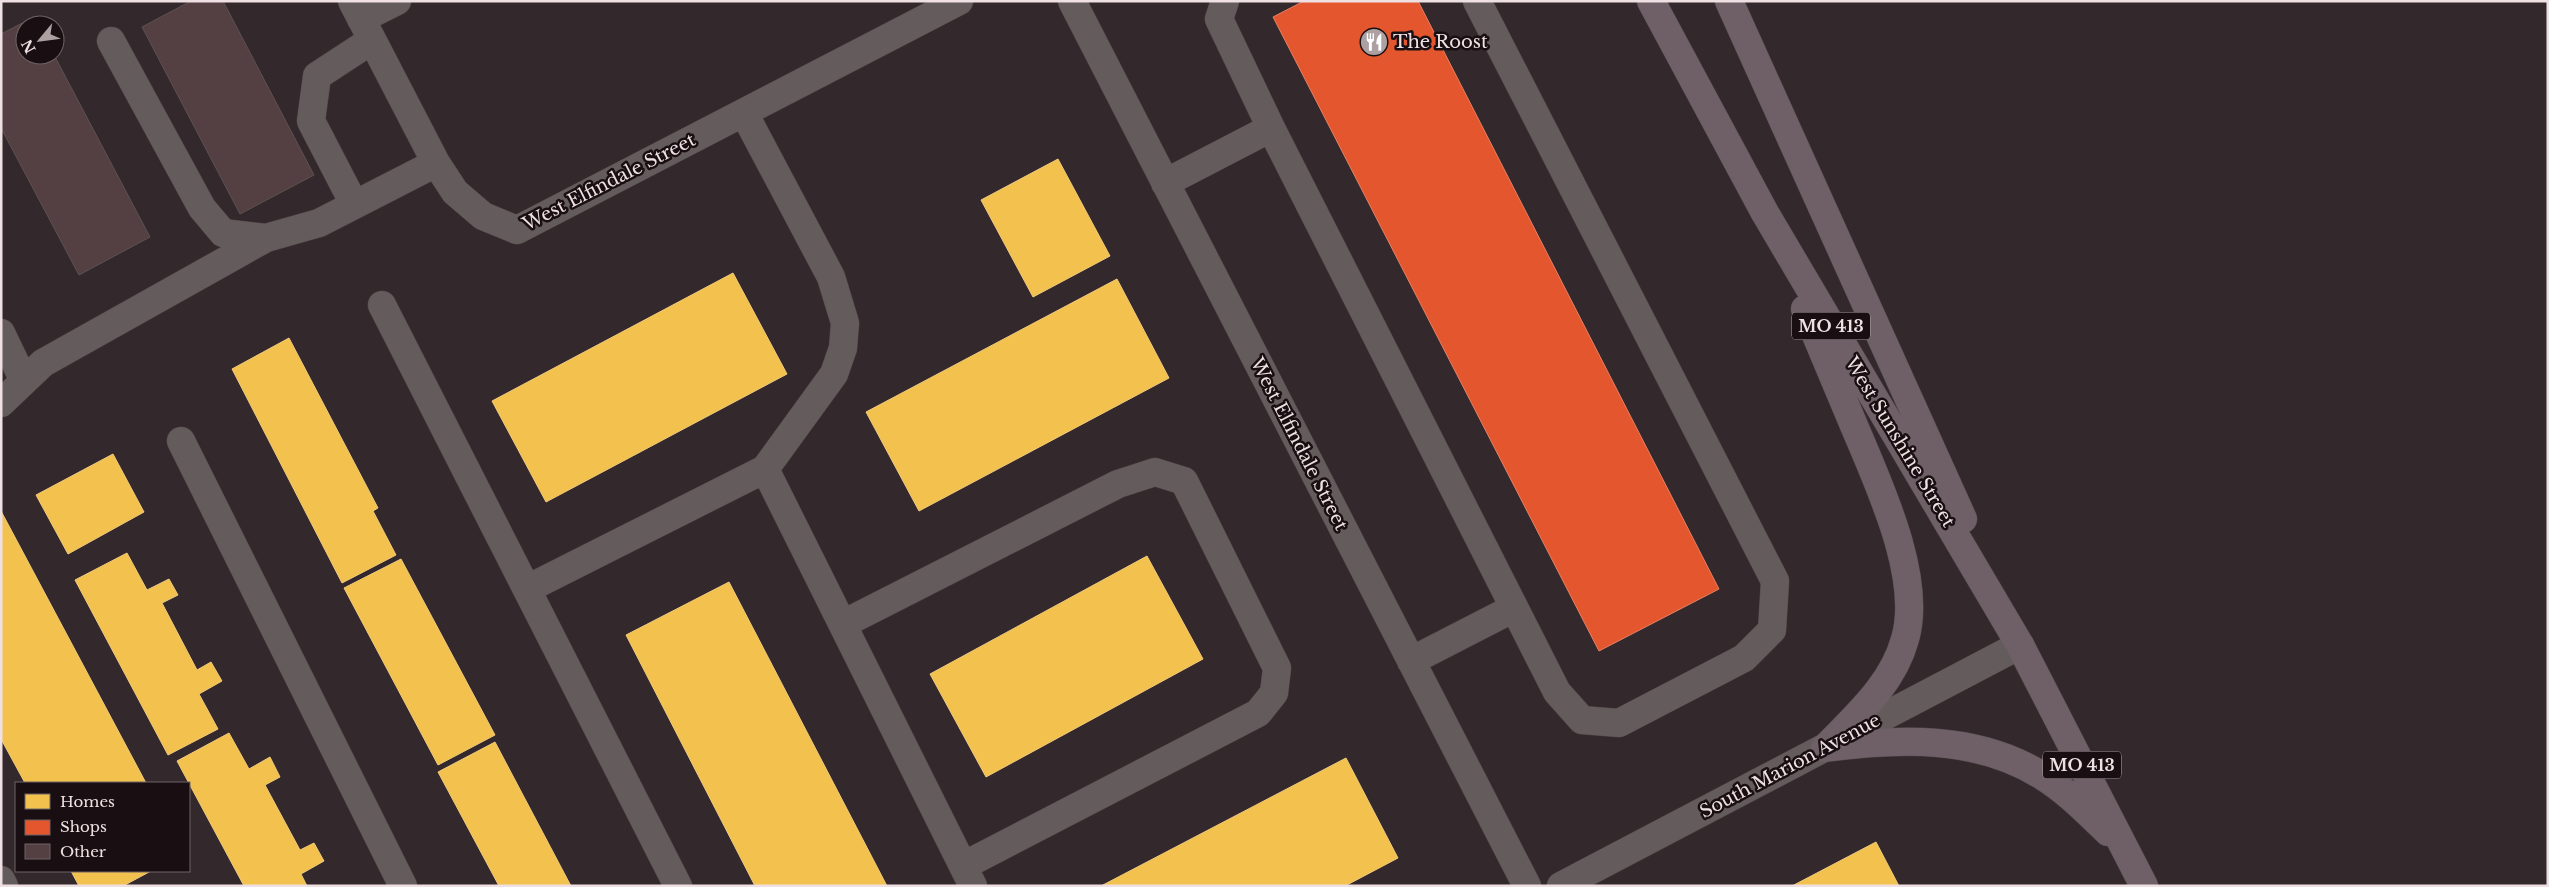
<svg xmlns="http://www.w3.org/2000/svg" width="2549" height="887" viewBox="0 0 2549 887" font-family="'Libre Baskerville',serif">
  <rect width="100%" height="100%" fill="#33282b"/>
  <path fill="#f2c14e" stroke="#f1ca7b" d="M1058,159L1110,256L1033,297L981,200Z
    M733,273L787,374L546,502L492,401Z
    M1117,279L1169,378L919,511L866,412Z
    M289,338L378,508L373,511L396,555L342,583L232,369Z
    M113,454L144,512L68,554L36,495Z
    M1,511L146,783H25L1,739Z
    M127,553L147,590L169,579L178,595L162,603L197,670L211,662L222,681L199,694L218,729L168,755L75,580Z
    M1147,556L1203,659L986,777L930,674Z
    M401,559L495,735L438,765L344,588Z
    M729,582L887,886H755L626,635Z
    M229,733L249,769L270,757L280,777L265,785L300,850L314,843L324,861L301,874L307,886H244L177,761Z
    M495,742L571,886H499L438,772Z
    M1346,758L1398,858L1345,886H1101Z
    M1876,842L1899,886H1792Z
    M71,871H151L123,886H79Z"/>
  <path fill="#e4572e" stroke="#e78064" d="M1304,1H1418L1719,589L1599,651L1273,17Z"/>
  <path fill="#543f42" stroke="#5d5253" d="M191,1H223L314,175L240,214L142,27Z
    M34,17L39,25H25V55H54L150,237L79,275L1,128V34Z"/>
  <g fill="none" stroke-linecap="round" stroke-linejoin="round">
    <defs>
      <path id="minor" d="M352,1L436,163L455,192L483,216L517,230L959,1
        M1072,1L1527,886
        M1225,1L1219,19L1271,128L1557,692L1582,720L1619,723L1744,658L1772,630L1775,581L1477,1
        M361,19L397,1
        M111,41L202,208L223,233L266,238L319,223L436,163
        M744,113L831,277L845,323L843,348L834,374L765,469L973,886
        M1165,183L1271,128
        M354,204L311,121L317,76L372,40
        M382,305L678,886
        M1,333L24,381
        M1,403L43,363L266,238
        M181,441L403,886
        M527,589L765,469
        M843,624L1118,484L1155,472L1184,481L1277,668L1274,693L1258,713L963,866
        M1411,661L1514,608
        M1,880L4,886
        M1561,886L2020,645"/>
      <path id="major" d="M1651,1L1765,213L2020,645L2144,886
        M1729,1L1963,519
        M1805,309C1822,349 1839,389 1855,428C1879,485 1923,578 1905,639C1893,684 1856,716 1825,748
        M1825,748C1899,738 1979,735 2044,777C2068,792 2088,813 2108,832"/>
    </defs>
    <use href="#minor" stroke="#4d4345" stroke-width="29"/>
    <use href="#major" stroke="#4d4345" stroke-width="29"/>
    <use href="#minor" stroke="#645b5d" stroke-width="28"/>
    <use href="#major" stroke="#6e6066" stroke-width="28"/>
  </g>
  <defs>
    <symbol id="restaurant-disc" viewBox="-11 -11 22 22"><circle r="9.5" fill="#ada0a3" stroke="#190f12"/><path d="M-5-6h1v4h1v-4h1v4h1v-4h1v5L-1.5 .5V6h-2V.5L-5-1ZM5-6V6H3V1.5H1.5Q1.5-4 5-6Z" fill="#fff"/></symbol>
  </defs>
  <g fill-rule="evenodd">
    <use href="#restaurant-disc" x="1358" y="26" width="32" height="32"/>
  </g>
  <g text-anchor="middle" stroke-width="5" stroke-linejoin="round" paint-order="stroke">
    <g fill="#190f12" stroke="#afa1a4" stroke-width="1">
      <rect x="1792" y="312.5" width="78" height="27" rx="4"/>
      <rect x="2043" y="751.5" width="78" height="27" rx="4"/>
    </g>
    <g font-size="16" font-weight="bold" fill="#efe0e3">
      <text x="1831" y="332">MO 413</text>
      <text x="2082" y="771">MO 413</text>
    </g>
    <g font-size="18" fill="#efe0e3" stroke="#190f12" text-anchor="start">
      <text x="1393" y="48">The Roost</text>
    </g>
    <g font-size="18" fill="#efe0e3" stroke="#190f12">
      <text transform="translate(609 182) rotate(-27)" y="6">West Elfindale Street</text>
      <text transform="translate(1900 442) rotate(59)" y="6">West Sunshine Street</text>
      <text transform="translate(1299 444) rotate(63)" y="6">West Elfindale Street</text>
      <text transform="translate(1790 766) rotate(-28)" y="6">South Marion Avenue</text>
    </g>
  </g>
  <rect width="2549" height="887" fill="none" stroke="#efe0e3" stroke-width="5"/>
  <rect x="15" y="782" width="175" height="90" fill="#190f12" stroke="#6f6366"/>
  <rect x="25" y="794" width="25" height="15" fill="#f2c14e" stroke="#6f6366"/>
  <text x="60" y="807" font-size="15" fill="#efe0e3">Homes</text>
  <rect x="25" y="820" width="25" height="15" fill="#e4572e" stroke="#6f6366"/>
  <text x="60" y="832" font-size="15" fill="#efe0e3">Shops</text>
  <rect x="25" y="844" width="25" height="15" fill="#543f42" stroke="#6f6366"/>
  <text x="60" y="857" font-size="15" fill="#efe0e3">Other</text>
  <g transform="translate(40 40) rotate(241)"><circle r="24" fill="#190f12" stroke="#6f6366"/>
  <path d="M0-4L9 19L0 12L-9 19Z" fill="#ada0a3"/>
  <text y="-8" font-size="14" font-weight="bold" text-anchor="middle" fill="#efe0e3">N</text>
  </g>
</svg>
